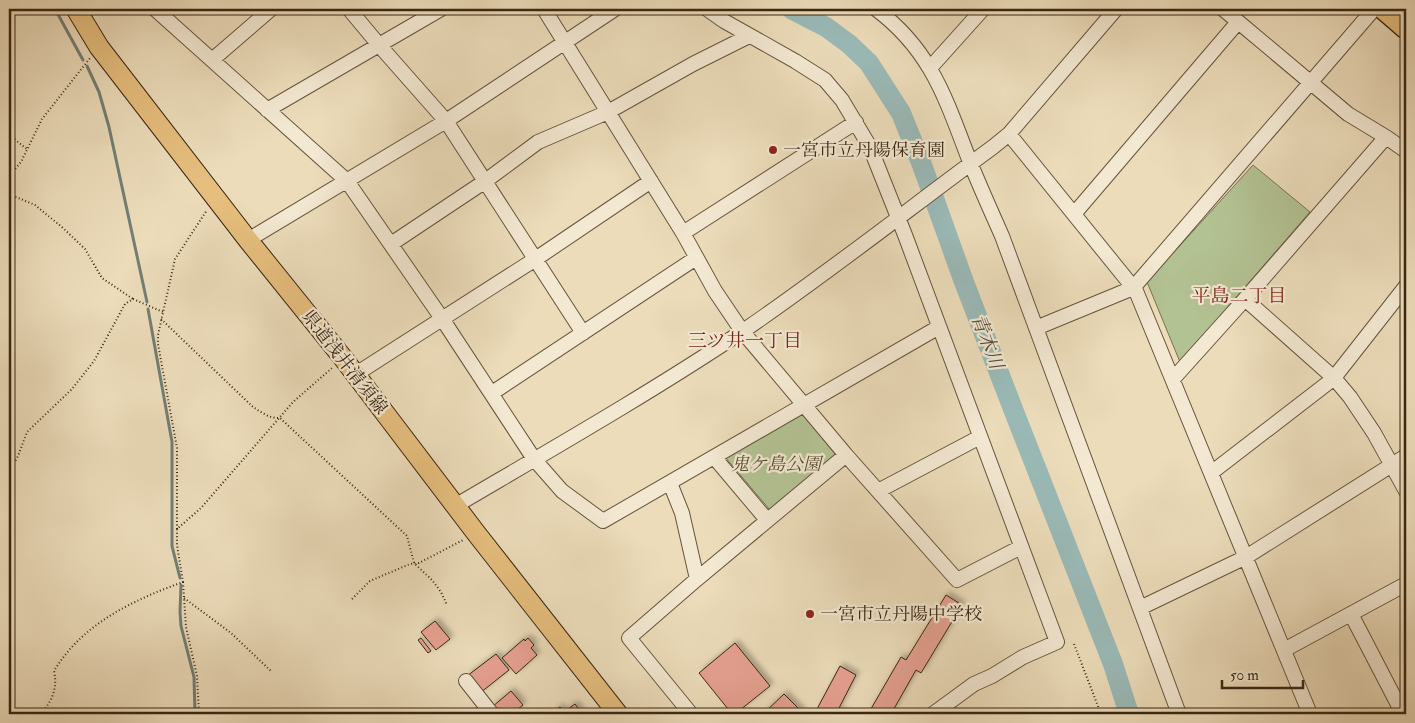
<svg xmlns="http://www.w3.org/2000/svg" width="1415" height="723" viewBox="0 0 1415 723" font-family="'IM FELL Double Pica','Noto Serif JP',serif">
  <defs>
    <filter id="shadow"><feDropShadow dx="3.5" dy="-3.5" stdDeviation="2.5" flood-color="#0004"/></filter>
  </defs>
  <rect width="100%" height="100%" fill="#ecdcba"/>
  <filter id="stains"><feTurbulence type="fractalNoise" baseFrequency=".004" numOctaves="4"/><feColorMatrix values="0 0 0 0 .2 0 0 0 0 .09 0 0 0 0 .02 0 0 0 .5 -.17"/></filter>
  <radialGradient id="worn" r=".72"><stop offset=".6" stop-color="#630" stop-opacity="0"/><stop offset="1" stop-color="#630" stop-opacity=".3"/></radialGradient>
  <path fill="#b3c293" stroke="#767453" d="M1253,165L1310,212L1180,362L1147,282Z
    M802,414L836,455L770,510L725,457Z"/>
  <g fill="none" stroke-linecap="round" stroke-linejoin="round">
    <path stroke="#737f75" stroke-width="3" d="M55,9L83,60
      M87,66L99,92L109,127L147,302
      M148,309L172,442V546L180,578
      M181,585L180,612L181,626L194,677L195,714"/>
    <path stroke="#9abab7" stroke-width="20" d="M791,9L826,27L849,44L869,63L901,113L922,165L964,282L1013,409L1113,664L1129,714"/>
  </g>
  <path fill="#e5a090" stroke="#392713" filter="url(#shadow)" d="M946,595L962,605L921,673L916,670L891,714H868L901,657L906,660Z
    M435,621L450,639L436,650L421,632Z
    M421,638L431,651L428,653L418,640Z
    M528,638L534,645L531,648L537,655L516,674L502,658L524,639L525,641Z
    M735,643L770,686L735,714H732L699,673Z
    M496,654L509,670L480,693L467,676Z
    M840,666L856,675L837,712L840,713L841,711L847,714H828L817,709Z
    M511,691L523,705L512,714H498L492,707Z
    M784,694L804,714H763Z
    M575,704L582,714H551L560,707L564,712Z"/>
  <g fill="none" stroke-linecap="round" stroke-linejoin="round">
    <defs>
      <path id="minor" d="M155,9L347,181L443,320L534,459L562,491L603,521L939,327
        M349,9L379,45L446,121L583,333
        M544,9L683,233L715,291L742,331L846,455L957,580L1021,547
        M707,9L724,21L795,61L825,80L842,100L870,147L905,235L1057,642L1023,657L992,676L974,684L933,714
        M876,9C932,51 946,100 970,162C980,187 991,211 1002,236L1179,714
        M1223,9L1348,114L1386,137L1406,151
        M212,60L271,9
        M930,68L983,9
        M267,110L441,9
        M1009,134L1136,291L1310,714
        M1074,214L1238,22
        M683,233L856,122
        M248,240L446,121L615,9
        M391,244L484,182L538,142L608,112L693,64L749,36
        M1245,299L1334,378L1350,397L1374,433L1406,491
        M1036,328L1133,288L1374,9
        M356,374L534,260L651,181
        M1173,379L1245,299L1386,137
        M492,393L696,258
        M714,457L767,520
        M1211,473L1333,379L1406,286
        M670,483L682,513L697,579L846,455
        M878,491L980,437
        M455,506C552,449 650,393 743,331C828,273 910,208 993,147L1009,134L1116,9
        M1140,608L1246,557L1406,456
        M1351,614L1403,714
        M1284,650L1406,584
        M466,681L492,714
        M691,714L629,638L697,579"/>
      <path id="major" d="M76,9L99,47L248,240L343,358L476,533L618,714"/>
      <path id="highway" d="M1384,9L1406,28"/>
    </defs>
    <use href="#minor" stroke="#66543d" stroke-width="16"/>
    <use href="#major" stroke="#392713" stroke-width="21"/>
    <use href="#highway" stroke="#392713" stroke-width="24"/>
    <path stroke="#392713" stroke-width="2" stroke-dasharray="1 2.5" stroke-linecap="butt" d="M9,135L27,149
      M9,181L11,174L21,162L42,119L90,58
      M9,194L35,205L63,228L85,249L102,278L133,299
      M161,319L253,407C261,412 270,419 280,418L407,536L414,563L432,580L441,592L447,605
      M9,473L18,456L27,432L72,389L94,361L125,304L133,299L163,312
      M177,529V448L158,344V335L175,259L207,210
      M183,582L186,627L197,676L199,714
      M184,598L231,633L272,672
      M352,599L370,581L410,564L419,563L463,540
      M1074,644L1101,714
      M41,714C52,701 58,688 54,671C82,624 133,600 183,582L177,545V529L201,508L293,402L332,368"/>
    <use href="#minor" stroke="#f3e8d2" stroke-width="14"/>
    <use href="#major" stroke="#e6be7d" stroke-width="19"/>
    <use href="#highway" stroke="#e6be7d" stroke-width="21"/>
  </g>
  <g fill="#8f2418" stroke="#f3e8d2" stroke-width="2">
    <circle cx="773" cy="150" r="5"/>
    <circle cx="810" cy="614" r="5"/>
  </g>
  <g text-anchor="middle" stroke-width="4.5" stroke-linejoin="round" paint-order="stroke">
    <g font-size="18" fill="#392713" stroke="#f3e8d2" text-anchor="start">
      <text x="783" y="156">一宮市立丹陽保育園</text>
      <text x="820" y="620">一宮市立丹陽中学校</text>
    </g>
    <g font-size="18" fill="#392713" stroke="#f3e8d2">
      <text transform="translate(345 362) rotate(52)" y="6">県道浅井清須線</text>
    </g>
    <g font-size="18" font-style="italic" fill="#584e33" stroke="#f3e8d2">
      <text x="776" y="470">鬼ケ島公園</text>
    </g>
    <g font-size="19" fill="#7a1f14" stroke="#f3e8d2">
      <text x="1239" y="302">平島二丁目</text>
      <text x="745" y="347">三ツ井一丁目</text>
    </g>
    <g font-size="19" font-style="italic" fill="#514c3c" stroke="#f3e8d2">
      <text transform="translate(988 341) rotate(69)" y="7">青木川</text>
    </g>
  </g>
  <rect width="1415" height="723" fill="none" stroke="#ecdcba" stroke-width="30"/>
  <rect x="10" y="10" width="1395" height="703" fill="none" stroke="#392713" stroke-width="2.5"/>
  <rect x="15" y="15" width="1385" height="693" fill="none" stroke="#392713"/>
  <path d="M1222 680v8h81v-8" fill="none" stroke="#392713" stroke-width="2.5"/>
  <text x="1230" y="680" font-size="15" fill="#392713" stroke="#f3e8d2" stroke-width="4" paint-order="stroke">50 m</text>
  <rect width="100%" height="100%" filter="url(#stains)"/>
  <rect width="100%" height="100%" fill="url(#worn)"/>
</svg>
